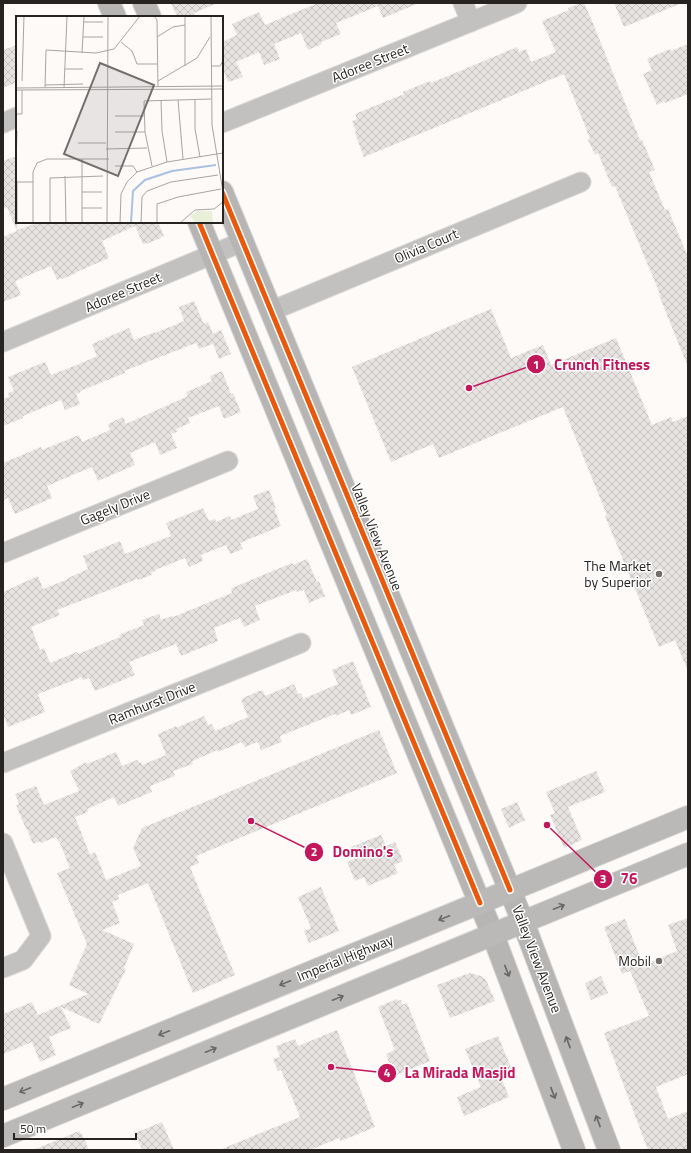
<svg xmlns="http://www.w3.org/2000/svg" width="691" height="1153" viewBox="0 0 691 1153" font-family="'Titillium Web',sans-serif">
  <defs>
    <pattern id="building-cross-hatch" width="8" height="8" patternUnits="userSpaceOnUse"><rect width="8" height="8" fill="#e6e3e1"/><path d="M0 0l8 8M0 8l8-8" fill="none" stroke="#c5c2c1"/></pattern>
  </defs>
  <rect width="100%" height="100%" fill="#fdfaf8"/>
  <path fill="url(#building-cross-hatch)" d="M171,3H217L194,13L195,17H177Z
    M318,3H419L383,18L378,6L336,23L341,34L321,42L322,44L308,50L301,33L274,44L280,59L264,65L259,52L236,62L243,77L228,82L222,66V42L237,35L232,24L259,12L265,25Z
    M581,3H584L590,16L640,140H642L655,170L649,172L665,210L668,209L688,257V367L659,295L660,294L627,215L615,186L612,187L598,153L595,155L588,140L590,139L584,123L564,74L364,157L355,133L356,132L352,121L357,119L355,114L404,94L403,92L430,81L431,83L517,47L519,52L526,49L531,62L556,52L542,21L569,10L568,8Z
    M614,3H682L624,27Z
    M688,44V94L665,103L664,101L657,105L643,74L652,70L647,59L670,49L671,51Z
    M17,45V82L3,88V50Z
    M17,156V230L40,222H158L164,236L161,237V238L146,244V243L143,244L135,226L102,241L109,258L79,271L74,274L62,279V278L57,280L51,266L15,281L21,295L3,302V237L17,231L7,207L3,209V161Z
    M194,301L204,324L208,322L213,334L221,330L231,354L219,359L213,344L199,349L196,343L124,371L125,373L80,391L81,392L76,394L80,404L65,410L61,400L23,416V418L3,426V399L9,397L8,393L14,391L8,377L45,362L51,375L77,365L97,356L92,344L129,328L134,340L155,332V333L184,321L179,307Z
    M491,309L511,358L543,345L551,365L616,338L652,425L671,417L673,422L688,416V671L675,640L659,647L605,516L607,515L563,407L439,458L433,444L391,462L352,367Z
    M222,371L231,394L233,393L241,412L224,419L219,406L188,418L190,423L176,429L177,432L171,434L177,448L160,455L155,442L130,453L135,465L98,481L92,467L75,474L47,486L52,498L15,514L8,498L3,500V463L41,447L42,450L79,435L82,442L110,430L108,424L123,417L126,424L188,396L186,392L212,381L210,376Z
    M269,490L276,508H274L281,526L240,543L243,549L230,554L226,545L201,555L203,561L189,567L185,558L155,570V571L151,573L152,575L138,580L137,579L122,585L57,610L60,615L31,627L40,650L44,648L50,663L77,652L78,654L120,637L119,635L144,625L142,620L159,614L161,620L172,616L173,617L232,593L231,589L232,588L292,563L293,565L307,559L317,582L319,581L325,596L309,603L304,590L297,592L296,590L255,606L260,620L244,627L240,618L214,628L218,641L181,656L176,644L129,662L135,675L118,682L95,691L89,678L83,680L82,677L38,694L45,712L8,727L3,714V592L38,576L43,589L68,579V578L88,569L83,556L120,541L125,554L171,536L166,523L203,508L209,521L215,519L216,522L230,516L231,520L258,509L253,496Z
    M353,661L371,707L351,715L349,710L336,716L335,714L280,736L282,742L261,750L258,742L245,747L244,744L243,745L242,742L218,752V750L192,761L193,764L173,771L175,776L150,786L152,792L146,794H147L118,806L114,797L87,809L88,812L75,817L90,855L95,852L106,880L141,866L133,848L142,828L379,730L397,773L196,856L199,863L190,867L235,975L193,993L148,883L118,895L119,899L112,902L120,923L102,930L134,944L124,968L126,969L99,1024L61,1007L71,1028L49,1037L56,1055L40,1062L32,1042L3,1054V1014L32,1002L38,1015L88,994L69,985L87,944L57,873L70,868L59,841L58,842L56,837L41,843L40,841L33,844L27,829H26L16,805L19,804L15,794L36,786L44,805L79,791L70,771L75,769V768L87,762V764L92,762L116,752L122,766L137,760L139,763L141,762L142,765L166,755L158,734L176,726L177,728L178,727L204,716L208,725L212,724L215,731L248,717L241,700L244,699L243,698L259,691H263L265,696L294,684L298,694L301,693L303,699L338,684L332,670Z
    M596,771L605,792L568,807L582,840L564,848L550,815L555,813L546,792Z
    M517,802L525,820L509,828L501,809Z
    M381,835L386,846L395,842L403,861L394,865L398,873L368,886L364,877L355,881L347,862L356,858L351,847Z
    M321,887L339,931L309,943L304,931L311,928L298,897Z
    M688,918V1074L656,1087L668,1119L688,1111V1150H648L604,1033L649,1016L630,971L622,974L604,927L625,919L643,965L677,951L668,925Z
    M470,973L481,976L486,980L495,1001L450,1018L437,985Z
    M601,976L608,993L591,1000L585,983Z
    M397,999L398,1001L401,1000L402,1005L407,1003L430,1061L394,1076L386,1054L395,1050L378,1007Z
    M337,1030L375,1127L341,1141L339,1138L310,1150H219L300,1117L281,1070L278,1071L273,1059L280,1057L276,1046L295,1039L298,1046Z
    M498,1036L512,1070L500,1075L509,1097L464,1116L457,1097L481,1087L465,1049Z
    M162,1122L174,1150H142L135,1133Z
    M79,1131L81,1134H82L89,1150H33Z"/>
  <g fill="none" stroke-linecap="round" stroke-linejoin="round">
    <defs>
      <path id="street" d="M463,3L471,22
        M3,123L17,117
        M222,123L517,3
        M271,311L581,182
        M3,342L242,242
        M3,553L228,461
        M3,763L301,643
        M3,843L41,936L23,960L3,968"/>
      <path id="secondary" d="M109,3L115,17
        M144,3L150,17
        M222,192L523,922L609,1150
        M199,222L493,935L574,1150"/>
      <path id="primary" d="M3,1099L688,817
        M3,1136L688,854"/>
    </defs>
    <use href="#street" stroke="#dad8d6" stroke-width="21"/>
    <use href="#secondary" stroke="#dad8d6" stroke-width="24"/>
    <use href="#primary" stroke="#dad8d6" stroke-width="24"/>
    <use href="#street" stroke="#c2c1bf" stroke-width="19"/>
    <use href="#secondary" stroke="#b7b5b4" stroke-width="22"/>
    <use href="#primary" stroke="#bbb9b7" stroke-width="22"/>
    <defs>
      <path id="cycleway" d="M222,192L510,890
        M199,222L480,903"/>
    </defs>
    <use href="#cycleway" stroke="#fff" stroke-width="8"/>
    <use href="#cycleway" stroke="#e8590c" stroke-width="5"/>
  </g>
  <defs><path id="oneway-shaft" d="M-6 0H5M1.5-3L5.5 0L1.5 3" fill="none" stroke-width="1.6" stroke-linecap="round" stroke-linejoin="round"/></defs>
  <g stroke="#6a6664">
    <use href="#oneway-shaft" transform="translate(559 907) rotate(-22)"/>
    <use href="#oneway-shaft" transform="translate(444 918) rotate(158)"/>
    <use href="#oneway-shaft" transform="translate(285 983) rotate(158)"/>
    <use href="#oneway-shaft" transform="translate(338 998) rotate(-22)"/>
    <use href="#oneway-shaft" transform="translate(164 1033) rotate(158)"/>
    <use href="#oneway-shaft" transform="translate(211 1050) rotate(-22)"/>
    <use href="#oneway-shaft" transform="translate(25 1090) rotate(158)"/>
    <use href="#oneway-shaft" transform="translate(78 1105) rotate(-22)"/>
  </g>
  <g stroke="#686563">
    <use href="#oneway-shaft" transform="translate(507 971) rotate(69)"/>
    <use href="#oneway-shaft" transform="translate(568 1042) rotate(-110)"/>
    <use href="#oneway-shaft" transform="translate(553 1093) rotate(69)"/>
    <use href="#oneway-shaft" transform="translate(598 1121) rotate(-111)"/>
  </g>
  <g fill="#726e6c" stroke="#fff" stroke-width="1.5">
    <circle cx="659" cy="574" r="4"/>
    <circle cx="659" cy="961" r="4"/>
  </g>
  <g text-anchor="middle" stroke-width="3" stroke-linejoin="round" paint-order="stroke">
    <g font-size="14" fill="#272321" stroke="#fff">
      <text transform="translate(370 63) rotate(-22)" y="5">Adoree Street</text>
      <text transform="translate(426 246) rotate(-23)" y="5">Olivia Court</text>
      <text transform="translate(123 292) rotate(-23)" y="5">Adoree Street</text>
      <text transform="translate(115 507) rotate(-22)" y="5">Gagely Drive</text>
      <text transform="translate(377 537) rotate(68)" y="5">Valley View Avenue</text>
      <text transform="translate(152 703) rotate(-22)" y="5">Ramhurst Drive</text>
      <text transform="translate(345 958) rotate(-22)" y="5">Imperial Highway</text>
      <text transform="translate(537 959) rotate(69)" y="5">Valley View Avenue</text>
    </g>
    <g font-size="14" fill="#272321" stroke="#fff" text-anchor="end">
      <text x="651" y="571">The Market<tspan x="651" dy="16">by Superior</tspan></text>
      <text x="651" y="966">Mobil</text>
    </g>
  </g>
  <g transform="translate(16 16)">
    <rect width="207" height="207" fill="#fdfaf8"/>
    <path d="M181,195H196L197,207H180L174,200Z" fill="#e8f0d9"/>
    <path fill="none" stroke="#aac1e1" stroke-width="2" d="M115,207L117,175L129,164L156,155L200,149"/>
    <path fill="none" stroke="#a7a4a2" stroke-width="1" d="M138,0L141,4L142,71M169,0V50M195,0L196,109L207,176M68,6H87M67,21H87M141,21L157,11L169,9M105,26L116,35L121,48H141M66,37L68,0M195,50H204L207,45M49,53H67M6,65L8,0M142,65L181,42L194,21M29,69L67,68M29,71L30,34L80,37L98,33L124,0M0,72L207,70M48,72L51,0M0,74L207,73M145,84L146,115L151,146M162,84L167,143M179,84V113L184,141M0,98H6V74M99,100H128M99,116H129M62,127H90M90,133L131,132M66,143V207M0,149L1,115M99,150H117L121,156M136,150L129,116L128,85L195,83M49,160L50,207M0,166H17M1,166V207M66,176H86M66,192H86M17,207V156L21,147L31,143H93M34,207V162L87,160M91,207L92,0M104,207L105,178L111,166L121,156L151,146L207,137M125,207L126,181L131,175L155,166L202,159M141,207V188L162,181L205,173M164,207L179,194L198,193L207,186"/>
    <path fill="#726e6c" fill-opacity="0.15" stroke="#726e6c" stroke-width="2" d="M84,47L138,69L102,160L48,138Z"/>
    <rect width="207" height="207" fill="none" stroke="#272321" stroke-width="2"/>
  </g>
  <path fill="none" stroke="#c2185b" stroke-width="1.5" d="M469 388L536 364M251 821L314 852M547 825L603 879M331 1067L387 1073"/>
  <g fill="#c2185b" stroke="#fff" stroke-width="1.5">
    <circle cx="469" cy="388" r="4"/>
    <circle cx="251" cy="821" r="4"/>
    <circle cx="547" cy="825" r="4"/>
    <circle cx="331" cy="1067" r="4"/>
    <circle cx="536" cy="364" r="10"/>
    <circle cx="314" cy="852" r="10"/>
    <circle cx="603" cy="879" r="10"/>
    <circle cx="387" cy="1073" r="10"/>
  </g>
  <g font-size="12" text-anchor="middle" font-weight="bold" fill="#fff">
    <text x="536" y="369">1</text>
    <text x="314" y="856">2</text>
    <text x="603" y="883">3</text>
    <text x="387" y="1077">4</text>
  </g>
  <g font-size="15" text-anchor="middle" font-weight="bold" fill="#c2185b" stroke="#fff" stroke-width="3" stroke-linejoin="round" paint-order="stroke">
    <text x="602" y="370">Crunch Fitness</text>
    <text x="363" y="857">Domino's</text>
    <text x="629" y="884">76</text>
    <text x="460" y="1078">La Mirada Masjid</text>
  </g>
  <rect width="691" height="1153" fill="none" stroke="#272321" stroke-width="8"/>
  <path d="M14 1133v6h122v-6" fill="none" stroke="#272321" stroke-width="2"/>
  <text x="20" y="1133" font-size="12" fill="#272321" stroke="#ffffff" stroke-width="3" paint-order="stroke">50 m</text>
</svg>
